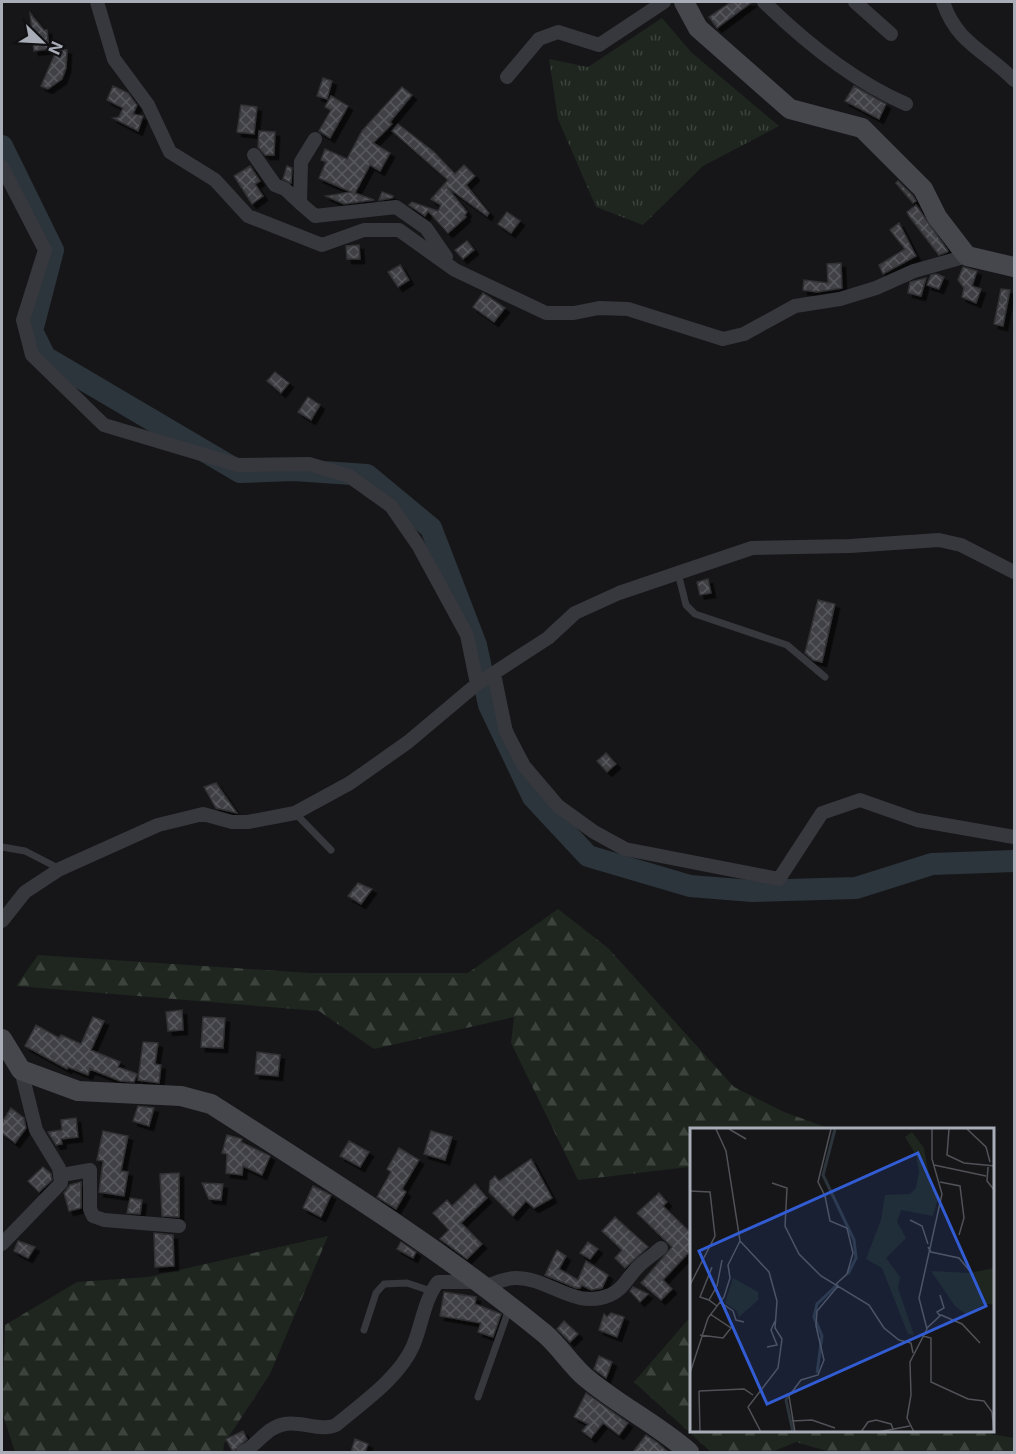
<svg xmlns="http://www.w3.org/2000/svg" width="1016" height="1454" viewBox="0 0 1016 1454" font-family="Inter,sans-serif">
  <defs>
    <pattern id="grass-tufts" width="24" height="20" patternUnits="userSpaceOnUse" patternTransform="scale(1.5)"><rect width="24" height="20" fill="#1e261f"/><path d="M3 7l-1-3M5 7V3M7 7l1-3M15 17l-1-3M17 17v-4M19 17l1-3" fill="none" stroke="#3c433d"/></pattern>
    <pattern id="forest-firs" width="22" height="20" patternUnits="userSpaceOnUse" patternTransform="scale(1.5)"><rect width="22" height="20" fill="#1e261f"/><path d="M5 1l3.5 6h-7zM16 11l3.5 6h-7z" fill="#3c433d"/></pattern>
    <pattern id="building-cross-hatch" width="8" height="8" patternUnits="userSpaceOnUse" patternTransform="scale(1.5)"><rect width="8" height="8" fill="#404145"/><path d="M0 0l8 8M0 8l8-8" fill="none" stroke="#595a5e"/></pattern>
    <filter id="shadow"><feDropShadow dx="4.5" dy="4.5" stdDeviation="0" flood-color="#0009"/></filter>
  </defs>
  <rect width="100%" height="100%" fill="#161618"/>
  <path fill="url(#grass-tufts)" d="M662,18L691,52L779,126L703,166L643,225L596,207L558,119L549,59L588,67Z"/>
  <path fill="url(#forest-firs)" d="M558,909L608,948L734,1087L784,1112L834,1130H692V1170L689,1167L578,1180L511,1043L514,1017L374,1049L319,1011L16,986L38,955L310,973H468Z
    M328,1236L270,1374L224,1444L223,1452H15L2,1412L5,1325L77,1282L148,1277Z
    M692,1315V1432H979L1014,1438V1452H830L796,1442L772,1452H711L634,1382Z"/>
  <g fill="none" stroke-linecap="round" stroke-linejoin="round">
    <path stroke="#2c353c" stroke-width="22" d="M2,146L53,250L32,331L45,357L240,472L293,470L367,475L431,528L476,645L489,705L533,797L588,856L690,886L752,891L856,888L932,864L1014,861"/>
  </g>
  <path fill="url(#building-cross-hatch)" stroke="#303034" stroke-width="1.5" filter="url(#shadow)" d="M731,2H752L717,28L709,17Z
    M30,13L44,30H47L49,49L34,51Z
    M57,49L67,50L66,68L62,79L48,89L41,86Z
    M323,78L332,81L327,99L317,96Z
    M113,86L128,93L137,105L133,114L143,116L138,131L113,118L119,117L123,108L107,100Z
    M854,86L886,104L879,119L845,101Z
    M402,87L412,95L390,122L392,124L373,143L390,153L380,171L370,165L355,193L374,200L344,204L326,196L351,192L319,178L326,162L321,160L325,149L347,159L362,131Z
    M331,96L348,106L330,138L319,131L331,110L325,107Z
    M241,105L257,107L254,134L237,132Z
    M398,124L434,152L455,174L464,165L475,176L466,185L489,213L487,216L447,187L467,212L465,215L466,217L448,233L428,211L425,216L409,205L412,202L438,211L441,205L431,199L448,180L392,131Z
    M259,131L275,132L274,155H265L258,147Z
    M250,166L260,181L255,184L263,196L252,204L234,176Z
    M287,166L292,168L291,183L283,179Z
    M898,181L913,196L916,201L913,203L896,183Z
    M382,192L393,196L392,198L379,200Z
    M916,205L948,251L947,252L939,255L909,216L907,212Z
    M507,212L520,221L511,233L498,224Z
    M899,223L916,256L883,274L879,265L905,249L890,230Z
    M467,241L474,250L463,259L455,250Z
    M359,245L360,259H347L346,246Z
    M841,263L842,288L817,292L803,290L804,280L828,283L827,264Z
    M400,265L409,280L398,287L388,272Z
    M963,267L977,271L972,286L981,289L976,303L962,297L964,288L958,280Z
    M936,274L944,277L939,289L927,285L931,275Z
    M926,278L921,296L908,293L910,282Z
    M1001,289L1010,290L1003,326L994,324Z
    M483,293L505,308L494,322L473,307Z
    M275,372L289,383L281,393L267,381Z
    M308,397L320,405L311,420L298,412Z
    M708,579L711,593L700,595L697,582Z
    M818,600L835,604L822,662L813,660L805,653Z
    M606,753L616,764L607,772L597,761Z
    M216,783L237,813L216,808L204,787Z
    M358,883L372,889L361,904L348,896Z
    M182,1010L183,1030L168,1031L166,1012Z
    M93,1017L104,1021L91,1050L120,1062L118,1067L137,1074L134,1082L120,1081L90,1069L88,1075L68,1067L67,1069L25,1046L36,1025L59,1038L61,1035L81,1044Z
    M203,1017L225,1018L223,1048L201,1047Z
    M143,1042L158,1043L155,1064L161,1065L159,1083L138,1080Z
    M257,1052L280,1055L278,1076L255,1074Z
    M138,1106L154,1108L149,1126L133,1121Z
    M11,1108L24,1118L26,1128L15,1143L2,1133V1122Z
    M76,1118L78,1137L61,1139L62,1144L56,1145L48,1132L62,1130L61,1120Z
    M103,1131L128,1136L121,1171L128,1172L124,1196L99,1192L103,1161L97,1160Z
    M431,1131L452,1137L445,1160L424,1154Z
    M227,1135L242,1139L241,1142L270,1156L262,1175L243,1166L242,1175L226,1173L227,1154L222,1153Z
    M349,1141L369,1152L360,1167L340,1156Z
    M399,1148L419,1160L402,1189L406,1192L396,1209L377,1197L391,1172L387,1169Z
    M531,1159L552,1198L534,1208L526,1201L513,1216L489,1192L490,1181L495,1176L499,1181Z
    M43,1167L51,1174L52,1180L39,1192L28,1181Z
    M179,1173V1217L162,1216L160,1174Z
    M81,1182V1208L69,1211L64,1193L70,1185Z
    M202,1183L223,1184L221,1200L209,1199Z
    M475,1184L487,1198L461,1223L482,1244L467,1259L440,1239L449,1230L433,1213L447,1200L452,1206Z
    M313,1186L331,1195L321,1217L303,1208Z
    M659,1193L667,1202L663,1206L692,1234V1249L663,1280L672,1289L661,1300L641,1283L672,1247L637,1213Z
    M130,1198L142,1200L140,1214L127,1213Z
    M615,1217L648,1247L625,1268L615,1258L622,1250L602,1231Z
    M154,1233L173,1235L174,1266L155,1267Z
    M18,1241L35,1247L28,1258L14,1251Z
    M401,1242L416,1252L413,1258L397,1249Z
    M588,1242L598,1249L590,1259L580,1253Z
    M557,1250L566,1256L559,1269L578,1280L586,1261L608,1275L602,1288L591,1290L582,1285L580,1288H576L545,1275Z
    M633,1287L648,1294L640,1302L630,1291Z
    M444,1292L476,1297L475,1304L501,1314L493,1337L478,1332L481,1323L440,1316Z
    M611,1313L624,1317L617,1337L599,1330L604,1314L607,1317Z
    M564,1321L578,1334L570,1342L557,1329Z
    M599,1356L612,1362L606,1378L594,1369Z
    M586,1393L628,1423L619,1435L603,1423L591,1438L582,1431L588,1424L574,1417Z
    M243,1431L247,1439L233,1452L226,1439Z
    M646,1435L658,1443L668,1452H633Z
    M355,1439L368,1444L365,1452H351Z"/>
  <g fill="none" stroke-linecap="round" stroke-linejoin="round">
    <path stroke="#37383d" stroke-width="7" d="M678,573L686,605L695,614L787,645L825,677
      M295,813L331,850
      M2,847L25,851L60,869
      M364,1330L376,1293L384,1284L407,1283L431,1291
      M478,1397L509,1309"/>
    <path stroke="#37383d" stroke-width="14" d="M97,2L114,59L148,105L170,152L215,180L248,216L322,245L364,230H399L455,270L546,313H574L599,308L628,309L723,339L744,334L795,306L840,299L876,288L914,271L967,256
      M764,2C804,41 855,82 906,104
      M855,2L891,34
      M943,2C957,44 986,51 1014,80
      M507,77L539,39L558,32L599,45L664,2
      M315,139L301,162L300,203L315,216L396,207L426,228L446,257
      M254,155L275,185L285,189L300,203
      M2,167L45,250L23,320L32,355L104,425L238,465L309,464L349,476L391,506L418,545L467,635L477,684
      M494,674L506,732L524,766L558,806L594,832L625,849L779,879L822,813L860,800L917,820L1014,837
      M2,921L25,892L60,869L158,825L203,814L232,822H248L295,813L350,783L408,742L477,684L548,638L575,613L619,593L678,573L752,548L850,546L939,540L961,545L1014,572
      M62,1175L90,1170V1209L93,1216L104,1220L179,1226
      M2,1244L61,1183L59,1168L36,1130L21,1070
      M485,1287C494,1283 506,1278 516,1278C550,1278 574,1310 610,1295C622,1290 627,1279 636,1269C643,1261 653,1255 661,1248
      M243,1452C259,1444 266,1427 285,1424C302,1421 321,1432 336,1425C362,1403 399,1378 413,1346C422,1325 424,1300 438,1282H476"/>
    <path stroke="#45474d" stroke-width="20" d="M684,2L698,28L790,109L862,128L923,189L937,217L967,256L1014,267
      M2,1039L21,1070L78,1091L181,1096L211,1104C325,1177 440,1248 545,1334C560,1347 571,1365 585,1377C618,1405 657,1424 689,1452"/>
  </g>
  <g transform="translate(690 1128)">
    <rect width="304" height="304" fill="#161618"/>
    <path d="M43,150L68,164V172L49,189L47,183L35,175Z" fill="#1e261f"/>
    <path d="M222,4L234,20L241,59L249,67L243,88L211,82L207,94L216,110L196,130L210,149L208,160L224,207L218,206L192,140L176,131L191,92L195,67L220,66L226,60L229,44L226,27L215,9ZM304,140V176H295L276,186L265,178L241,143L279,145Z" fill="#1e261f"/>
    <path fill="none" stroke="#2c353c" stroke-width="3" d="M145,1L133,47L164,112L166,130L158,146M127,245L132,208L124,189L127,176L148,156M99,266L96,272L103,304"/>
    <path fill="none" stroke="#505258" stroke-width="1.5" d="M39,1L56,11M141,1L128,54L135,68L140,93L157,100L163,125L157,146L146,156M259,1L257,27L274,35L305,38M277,1L296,19L300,34M244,37L296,48M298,39L297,53L305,63M250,54L270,58L274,90L269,107M82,55L97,60L95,98L109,126L131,148L179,177L194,200L209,212L221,215L223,225M0,63L20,64L25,108L0,157M220,92L232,98L238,116M50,113L79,144L87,173L85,200L92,211L88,240L58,279L71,304M238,119L241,124L269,130L283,147M250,167L254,180L247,184L250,188M19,172L10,169L22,139M30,174L43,183L46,192L54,194M27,178L19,172L27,158L32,132M237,200L251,187L272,196L290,215M10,207L33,210L41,200L20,186M233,208L241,210V254L278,271L294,273L302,284L304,304M77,219L87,217L81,202L85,193M0,245L18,190L34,169L40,150L38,137L50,113L36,23L26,1M9,263L54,261L63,267M9,263L10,304M102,293L122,292L145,300M105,304L99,268L111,252L128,247L134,232L126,198L127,183L148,158M171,304L178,294L186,292L201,296L203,301M188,304L220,298M224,304L217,290L221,267L220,234L237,201L229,170L252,66L242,31V1"/>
    <path fill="#325cd3" fill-opacity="0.15" stroke="#325cd3" stroke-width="3" d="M228,25L296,178L77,276L9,123Z"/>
    <rect width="304" height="304" fill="none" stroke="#a8adb8" stroke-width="3"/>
  </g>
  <rect width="1016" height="1454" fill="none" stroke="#a8adb8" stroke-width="6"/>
  <g transform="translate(42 42) rotate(114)" stroke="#111113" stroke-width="4.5" paint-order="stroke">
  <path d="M0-4.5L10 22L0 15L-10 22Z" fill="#a8adb8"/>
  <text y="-9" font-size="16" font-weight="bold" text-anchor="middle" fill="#a8adb8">N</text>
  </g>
</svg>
